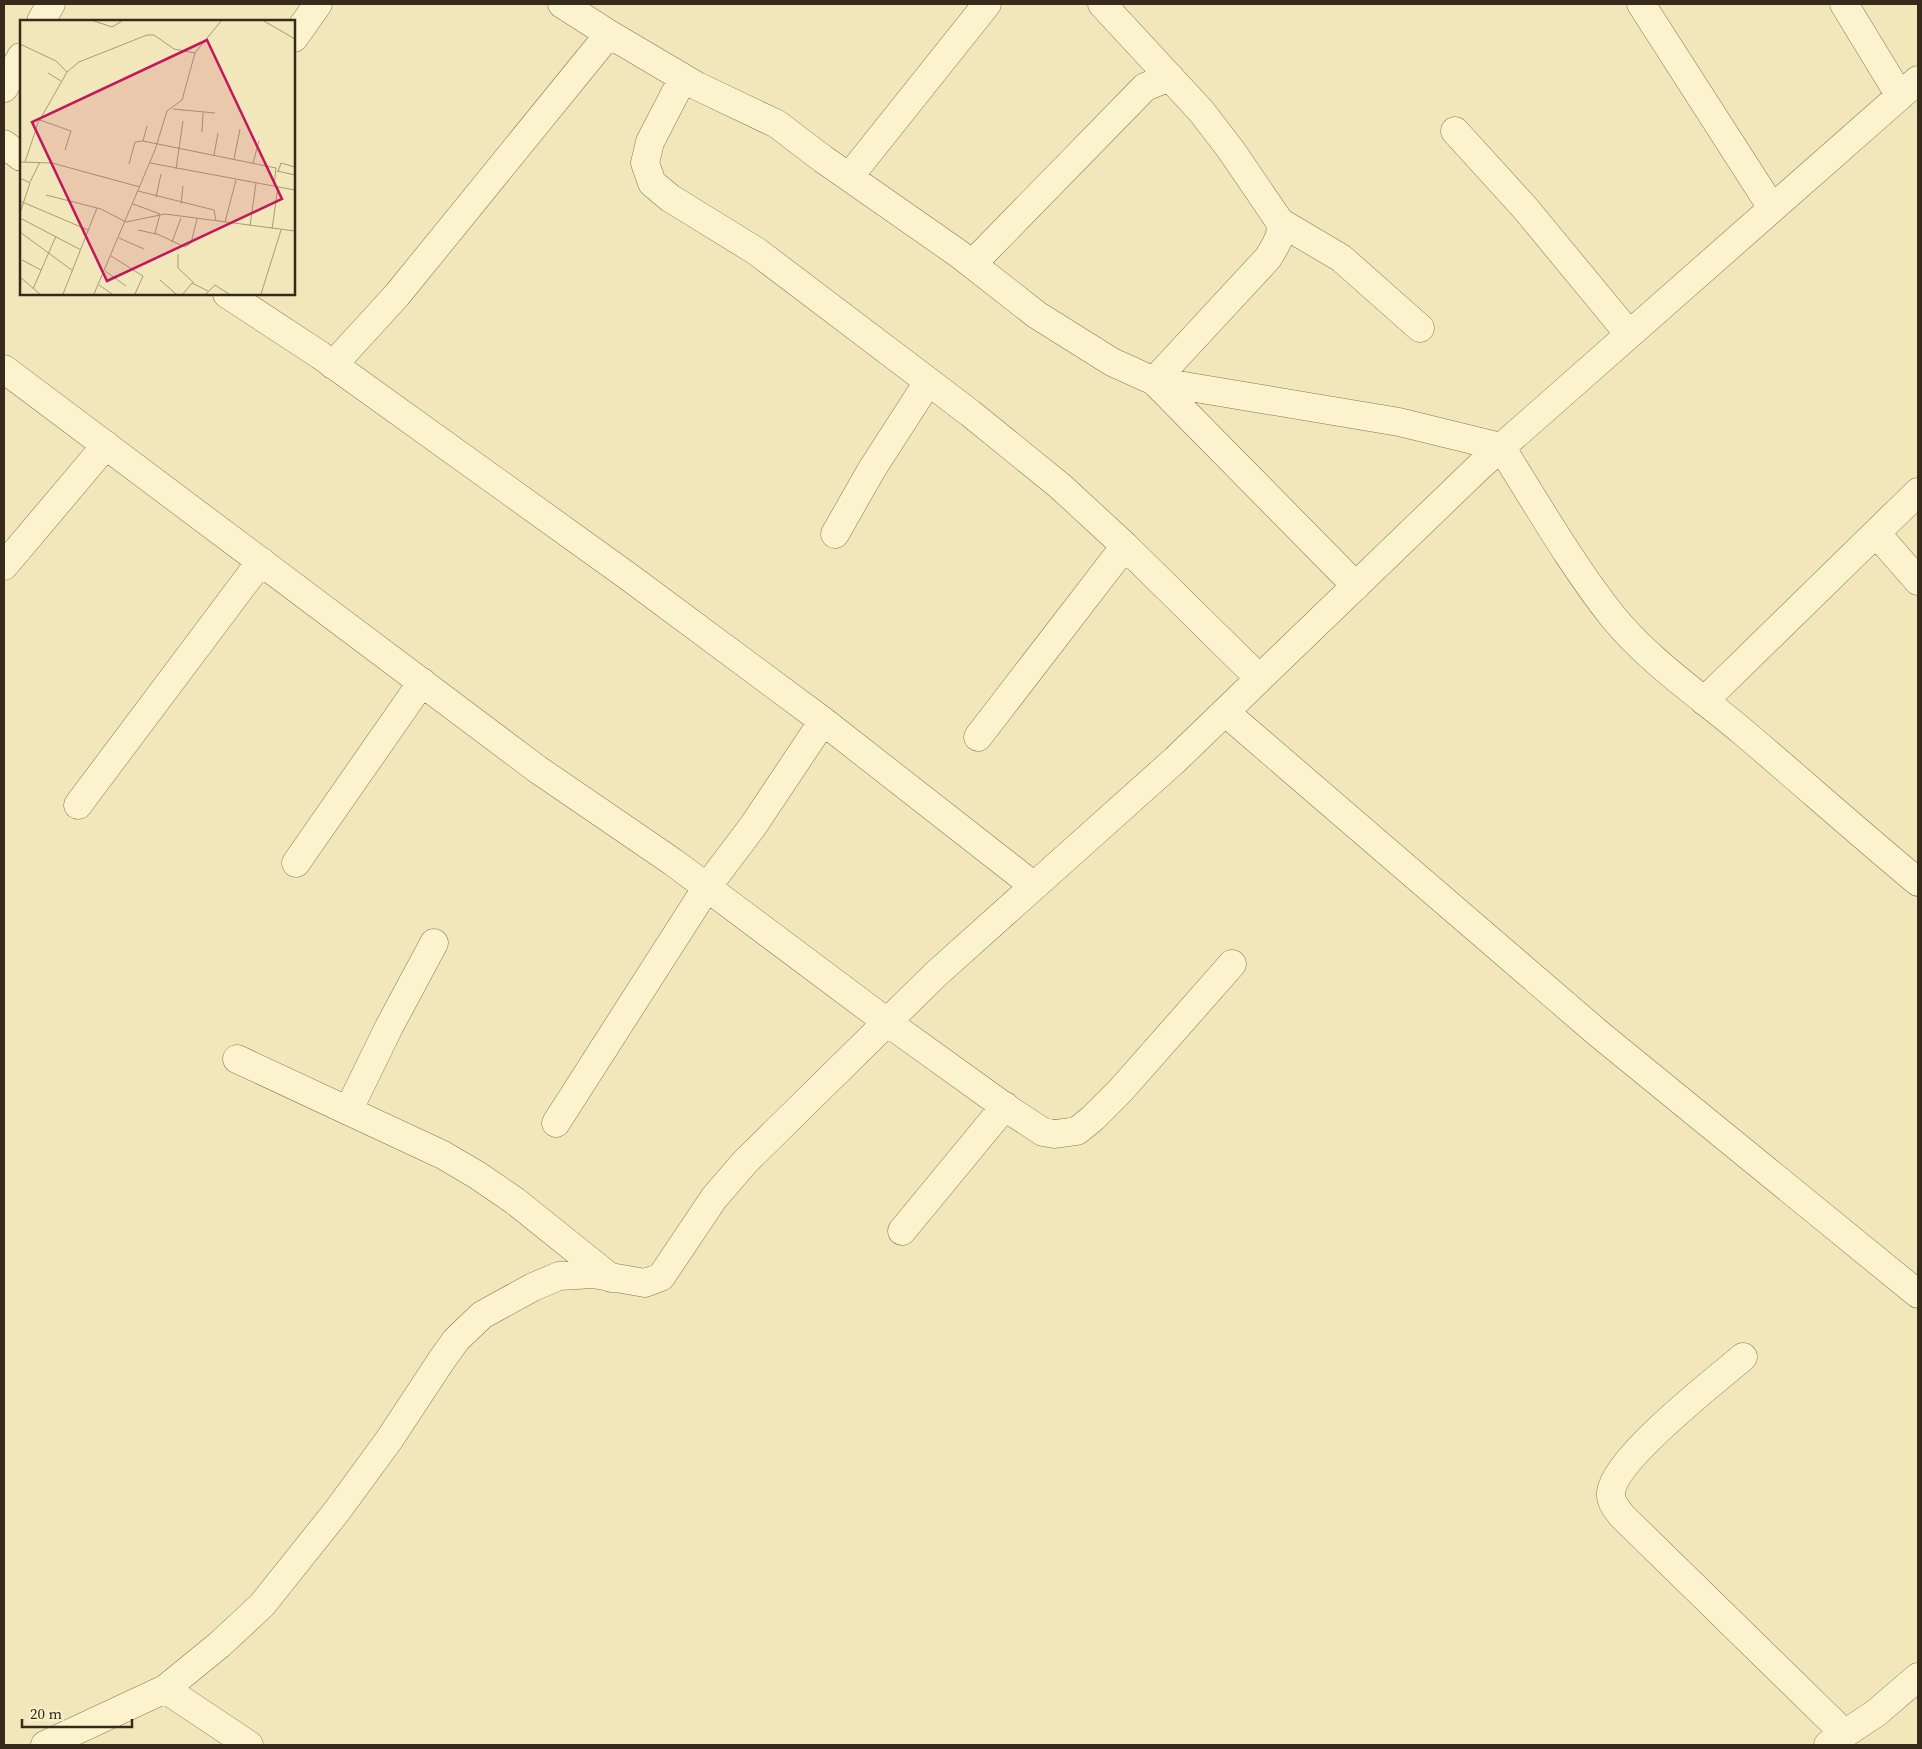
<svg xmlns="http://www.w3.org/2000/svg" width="1922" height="1749" viewBox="0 0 1922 1749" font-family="'Source Serif 4',serif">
  <rect width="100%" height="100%" fill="#f1e7ba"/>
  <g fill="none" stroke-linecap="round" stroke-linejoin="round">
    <defs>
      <path id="street" d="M562,4L609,34L697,86L777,124L823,159L959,254L1037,315L1112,362L1154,381L1399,422L1501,447C1537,504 1571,564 1613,617C1650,662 1699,695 1743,732C1802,782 1859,833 1918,882
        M1102,4L1201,111L1231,150L1280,222C1283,236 1275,246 1268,258L1154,381L1356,586
        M1641,4L1772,208
        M1844,4L1900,96
        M41,21L51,4
        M294,38L318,4
        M683,78L650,142L645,163L652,183L670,198L756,251L970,413L1060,486L1125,546L1259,678
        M4,88L21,57
        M1455,131L1525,208L1629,334
        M4,144L21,157
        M849,177L987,4
        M1280,222L1341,258L1420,328
        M981,255L1145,87L1170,77
        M227,294L320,355L629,577L823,721L1034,886
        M333,365L397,295L609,34
        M4,369L537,769L673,862L887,1022L1008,1109L1043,1132L1055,1134L1077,1131L1093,1118L1121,1090L1232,964
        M1876,533L1918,581
        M835,534L872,469L928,382
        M4,566L106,445
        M1704,701L1918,492
        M1225,712L1599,1034L1918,1294
        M978,737L1125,546
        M78,805L261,561
        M296,863L422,682
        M237,1059L443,1155L477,1175L515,1201L611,1278
        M348,1111L389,1027L434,943
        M556,1123L707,887L753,826L823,721
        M902,1231L1005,1106
        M1743,1357C1715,1381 1615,1458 1611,1492C1610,1502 1616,1508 1622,1516L1845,1734
        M165,1689L249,1745
        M45,1745L165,1689L219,1645L262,1605L337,1511L389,1440L441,1361L456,1340L482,1315L533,1287L559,1276L593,1274L645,1283L661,1277L714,1198L745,1162L936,974L1175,760L1480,466L1918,80
        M1828,1745L1876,1713L1918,1677"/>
    </defs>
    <use href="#street" stroke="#897653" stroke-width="29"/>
    <use href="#street" stroke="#fbf3ce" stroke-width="28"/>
  </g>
  <g transform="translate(20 20)">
    <rect width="275" height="275" fill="#f1e7ba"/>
    <path fill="none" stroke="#a69c7a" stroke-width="1" d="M74,1L92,7L102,1M244,1L275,19M0,24L36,41L47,52M28,53L41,61M153,89L195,93M20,100L51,111L45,130M182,112L183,93M123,121L127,106M194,135L198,113M214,139L220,109M0,142L32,143L120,167M5,142L18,103L47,52L59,42L127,15H134L154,29L175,33M130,143L275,170M233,143L239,121M109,144L115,122L123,121L256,148L254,166M156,149L163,101M257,151L275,155M258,152L261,143L275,147M0,158L10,163L0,193M10,162L20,142M118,171L194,190L196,201M26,175L81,189L106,202L145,194L275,211M136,177L141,154M0,181L68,210M113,184L140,194L135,213L165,227L171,223L177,199M161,184L163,166M0,198L61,230M205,202L216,160M230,206L236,163M252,209L258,167M118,210L136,214M0,212L53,251M99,218L124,229M152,222L161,198M158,234V248L174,263M91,236L123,256L115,274M2,240L21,250M85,251L106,266M0,257L20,274M140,260L156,274M79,265L92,274M13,269L36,216M43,274L77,188M74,274L135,130L147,91L162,80L175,33L201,1M163,274L172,263L188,271M186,274L195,265L209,274M241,274L261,210"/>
    <path fill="#c2185b" fill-opacity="0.15" stroke="#c2185b" stroke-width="2.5" d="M187,20L262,179L87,261L12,102Z"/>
    <rect width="275" height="275" fill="none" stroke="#362b1a" stroke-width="2.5"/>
  </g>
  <rect width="1922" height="1749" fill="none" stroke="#362b1a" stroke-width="10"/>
  <path d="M22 1719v8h110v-8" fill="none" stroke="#362b1a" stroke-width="2.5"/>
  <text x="30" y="1719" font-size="15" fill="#362b1a" stroke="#f8f0ca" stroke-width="4" paint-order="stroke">20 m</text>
</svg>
